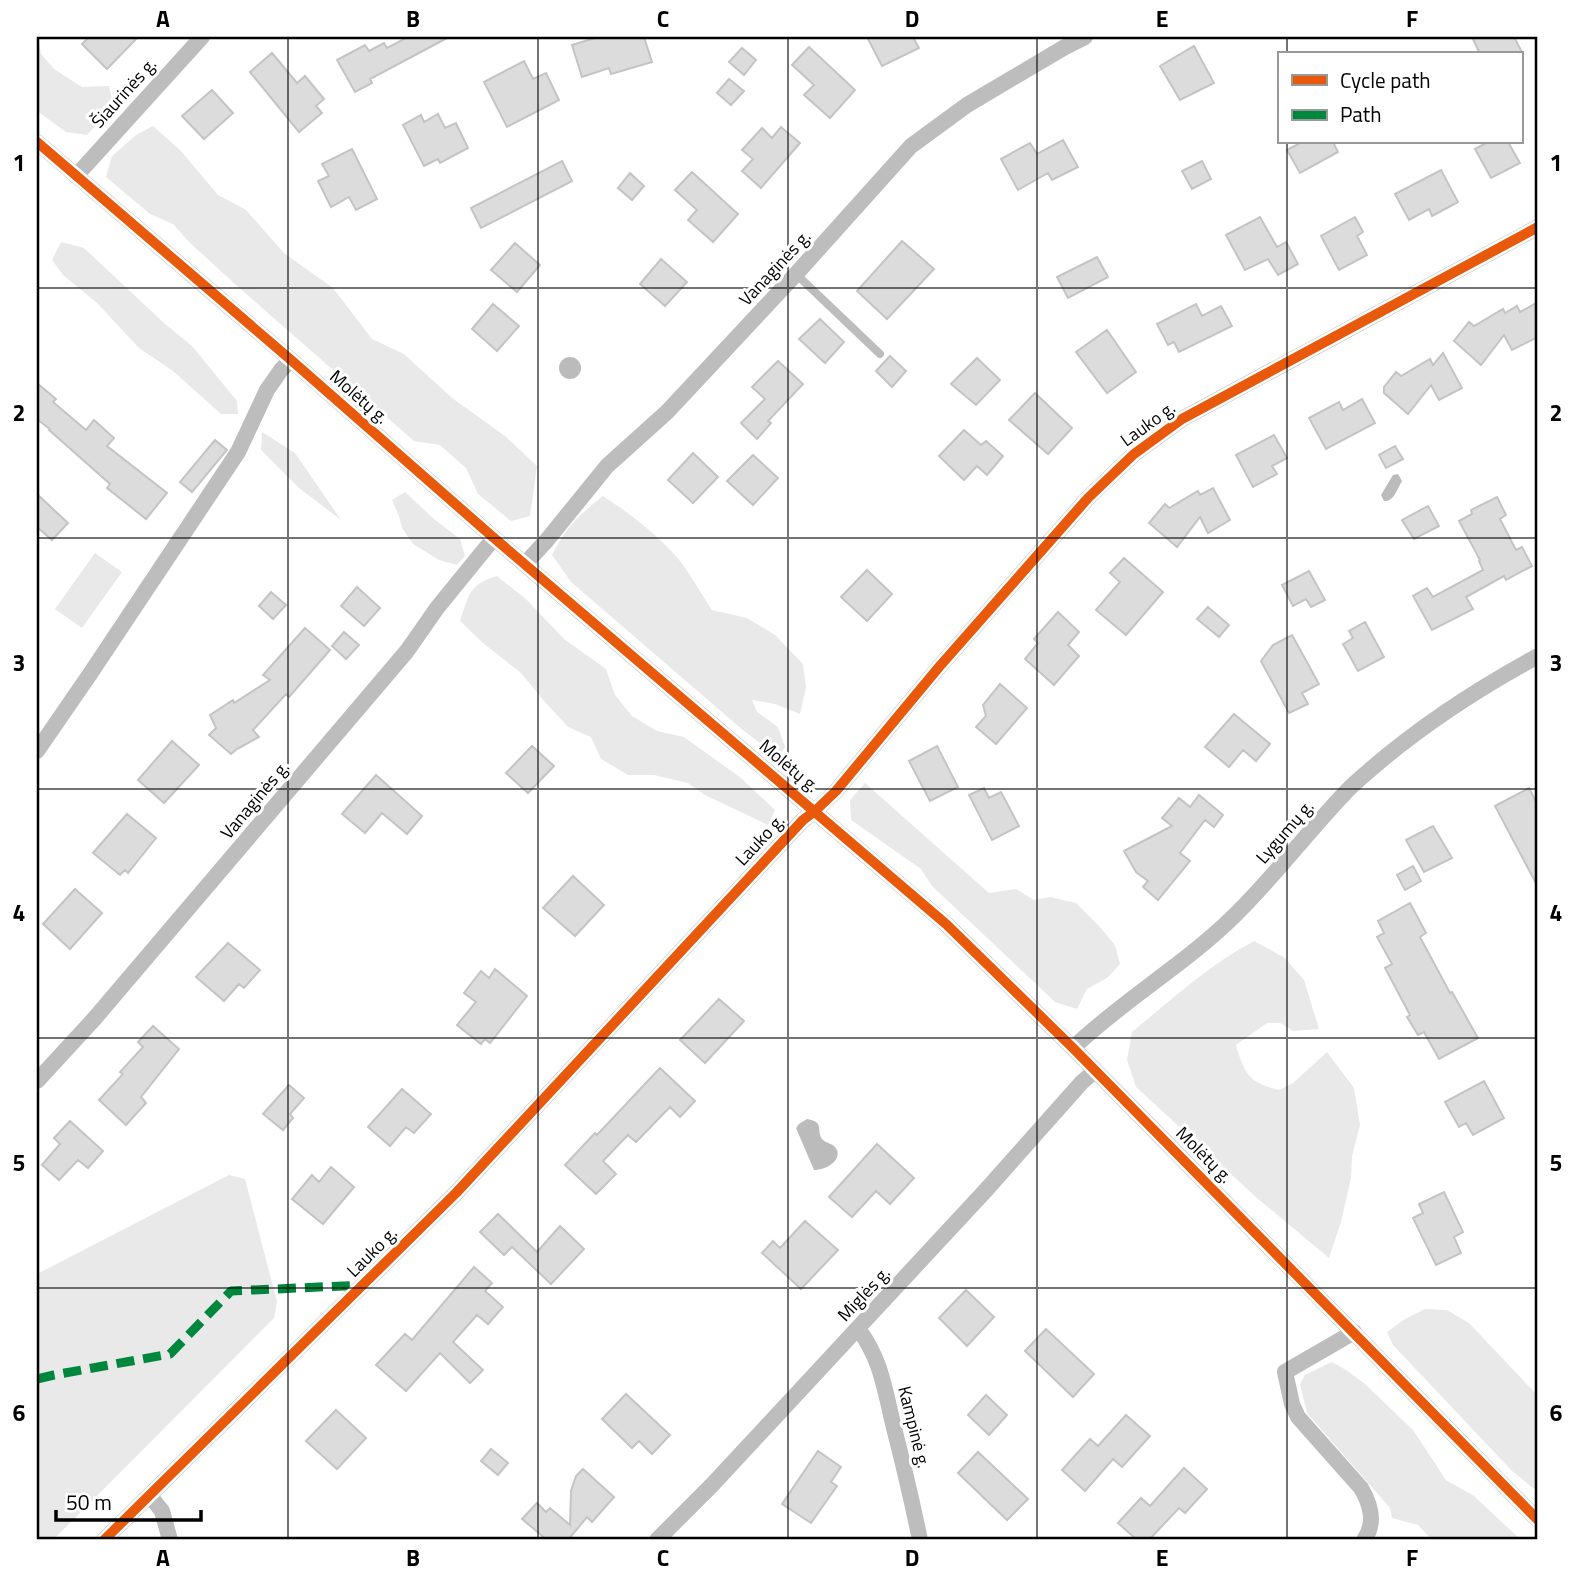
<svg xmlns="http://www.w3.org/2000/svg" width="1575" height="1577" viewBox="0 0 1575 1577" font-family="'Titillium Web',sans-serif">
  <rect width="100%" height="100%" fill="#fff"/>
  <path fill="#e9e9e9" d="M37,37H38L41,54L54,69L82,87L109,86L114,109L103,117L87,135L66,132L37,111Z
    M153,126L181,151L218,195L246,210L284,253L333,288L372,339L404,354L452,398L505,436L537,466L530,516L511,521L478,494L466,468L440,445L414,441L235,284L190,243L173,224L150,214L106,177L112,156L136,135Z
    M61,242L84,248L164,323L192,346L237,401L238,414H221L173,371L139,348L97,303L63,275L52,260Z
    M262,432L295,453L341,520L299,488L261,450Z
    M405,492L434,519L460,539L465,556L457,565L439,560L413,544L402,528L399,516L392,500Z
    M603,496C629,513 654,532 675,555C689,571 700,592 712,610L747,618L775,635L803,664L806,688L800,714L775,704L752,700L757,712L778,727L785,747L778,757L744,731L571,582L552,555C567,526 578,516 603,496Z
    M95,553L122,572L82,628L55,609Z
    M497,576L527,600L564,639L606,669L615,695L632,716L657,731L684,737L741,778L775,810L768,825L705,795L688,783L654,775H628L601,759L591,737L568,727L545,702L521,673L483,643L460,621C469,595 469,584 497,576Z
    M865,783L989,893L1016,889L1034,900L1050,897L1076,903L1099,926L1115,945L1120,964L1107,978L1087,989L1077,1009L1055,1002L932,886L921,869L851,820L850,800Z
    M1254,941L1285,958L1304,980L1319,1029L1293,1031L1280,1023H1267L1236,1045C1244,1073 1249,1083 1279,1090L1293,1083L1327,1052L1354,1088L1360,1125L1352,1156L1351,1178L1341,1222L1329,1258L1257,1198L1136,1087L1127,1060L1132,1032C1171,1000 1209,965 1254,941Z
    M229,1175L245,1179L277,1302L274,1318L53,1540H37V1274Z
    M1425,1309L1447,1310L1469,1323L1538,1396V1492L1512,1471L1393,1345L1387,1332L1405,1319Z
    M1332,1362L1346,1370L1365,1384L1413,1430L1446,1480L1474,1496L1521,1540H1432L1418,1525L1392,1518L1390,1508L1307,1413L1300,1384L1305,1375Z"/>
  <path fill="#bbb" d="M559 368a11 11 0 1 1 22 0a11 11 0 1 1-22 0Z
    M1398,474L1402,481C1397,489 1394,502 1384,501L1381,495L1393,475Z
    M807,1119C826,1122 815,1131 823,1140C827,1144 834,1143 837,1150C841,1163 823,1170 814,1170L796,1128L799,1124Z"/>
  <path fill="#dcdcdc" stroke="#c4c4c4" stroke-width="2" d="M89,37H138L107,69L82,44Z
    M408,37H449L370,79L372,83L355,92L337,60L365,45L369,51L384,43L387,48Z
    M598,37H644L652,62L611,74L609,68L582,77L572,45Z
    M867,37H913L919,48L882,66Z
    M1472,37H1514L1523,54H1480Z
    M1194,46L1214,83L1180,100L1160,66Z
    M809,47L855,90L830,118L804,95L814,85L792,65Z
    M742,48L756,60L744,75L729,62Z
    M272,53L297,83L305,76L324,99L316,106L322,113L299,132L250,72Z
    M524,61L533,79L546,73L559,100L507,127L484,82Z
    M729,79L744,91L731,105L717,93Z
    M212,90L233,113L204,139L182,116Z
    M438,114L445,128L456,123L468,148L440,163L438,159L424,166L403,125L421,115L424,122Z
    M781,127L800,143L761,188L742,171L753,159L742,150L762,128L772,138Z
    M1063,140L1078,167L1052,180L1048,173L1018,190L1001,159L1030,143L1037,154Z
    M1302,142H1333L1338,152L1300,173L1287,150Z
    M1488,142H1508L1520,163L1491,178L1475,149Z
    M352,149L377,199L356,210L349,197L331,207L318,181L329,176L322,164Z
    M562,161L572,181L481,228L471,208Z
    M1202,161L1211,179L1192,189L1182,171Z
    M1441,170L1458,202L1432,216L1429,209L1409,220L1395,194Z
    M692,172L738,214L713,242L688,220L697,210L675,190Z
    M630,173L644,186L632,200L618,188Z
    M1260,217L1277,247L1286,242L1298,264L1278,275L1268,259L1245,270L1226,235Z
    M1355,217L1363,232L1357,236L1367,255L1339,270L1321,236Z
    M902,241L934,269L887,319L857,291Z
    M515,243L540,265L517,292L491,270Z
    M1097,257L1108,277L1068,298L1057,277Z
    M661,259L687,282L665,306L640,284Z
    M1538,302V337L1512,350L1504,335L1481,365L1454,341L1469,322L1474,326L1503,309L1505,313L1517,306L1520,312Z
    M493,304L519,326L497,351L472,329Z
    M1196,304L1202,316L1221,306L1232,326L1179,352L1174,342L1168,345L1157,324Z
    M820,319L844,342L825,363L799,339Z
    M1107,330L1136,372L1107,393L1076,352Z
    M1443,353L1462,388L1439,400L1431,385L1408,414L1384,393V387L1396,372L1401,376L1430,359L1433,365Z
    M890,356L906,371L892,387L876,371Z
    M977,358L1000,380L976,405L951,384Z
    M778,361L803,384L768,421L771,423L757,439L741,423L765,399L752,387Z
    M37,383L56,399L53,402L86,430L94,420L114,438L107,446L167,493L146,519L107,488L110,484L49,430L50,429L38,420L37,421Z
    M1035,393L1072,428L1048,454L1009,420Z
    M1362,399L1375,423L1326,449L1309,418L1339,402L1343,410Z
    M964,430L981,445L986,441L1003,456L987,475L977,466L964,480L939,456Z
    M1274,435L1287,458L1272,466L1277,474L1253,487L1236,455Z
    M215,440L227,450L192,492L180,482Z
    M1395,446L1403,459L1386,468L1379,455Z
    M693,453L718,477L693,503L668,480Z
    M753,455L778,478L753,505L727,481Z
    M1213,488L1230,520L1208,533L1200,517L1177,547L1149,523L1165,504L1169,508L1198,491L1200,495Z
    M37,494L68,523L52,540L37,527Z
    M1497,497L1506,515L1500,519L1516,550L1522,547L1532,566L1506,580L1504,576L1466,597L1473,609L1432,630L1413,596L1427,588L1433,597L1483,570L1479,561L1480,560L1459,521L1472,514L1471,510Z
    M1428,506L1439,526L1414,539L1402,520Z
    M1124,558L1163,592L1126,635L1096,610L1120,582L1110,573Z
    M867,570L892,594L867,621L841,597Z
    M1309,571L1325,600L1311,607L1306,599L1293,606L1282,585Z
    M357,587L380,608L364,626L341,606Z
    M271,592L286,605L273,619L259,606Z
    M1208,607L1229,625L1219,637L1197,619Z
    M1058,612L1079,632L1068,645L1079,656L1054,685L1025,659L1038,643L1034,639Z
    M1365,622L1384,657L1358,671L1343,644L1353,638L1349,631Z
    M305,628L330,650L289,697L286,694L253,730L259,737L237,749L231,754L209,735L216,728L210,715L233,700L234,703L270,680L263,675Z
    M344,632L359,645L346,659L332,646Z
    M1292,635L1319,684L1302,693L1308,704L1289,713L1261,661L1273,645Z
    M1000,684L1027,708L996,744L976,727L986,716L983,705Z
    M1234,714L1270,744L1256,761L1243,750L1229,767L1205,747Z
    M172,741L199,765L164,803L138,780Z
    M532,746L554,766L528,793L506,773Z
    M937,746L958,787L930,801L909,761Z
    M376,775L422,816L407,834L382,813L365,833L342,814Z
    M984,788L989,798L1001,792L1019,826L992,840L969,795Z
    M1529,788L1538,806V887L1495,806Z
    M1199,795L1223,815L1214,827L1205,820L1180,853L1190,861L1158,900L1143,887L1148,881L1136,872L1124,851L1172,826L1162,818L1179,798L1190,807Z
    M127,814L156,838L128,873L125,870L120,875L93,853Z
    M1433,826L1452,858L1424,872L1406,840Z
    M1413,866L1421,881L1405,890L1397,875Z
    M573,876L604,905L575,936L543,908Z
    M75,889L102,913L70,949L43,924Z
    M1410,903L1426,933L1420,937L1450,993L1452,992L1478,1038L1439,1059L1424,1032L1418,1035L1407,1017L1410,1015L1385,968L1392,964L1377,937L1384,933L1378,921Z
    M228,943L260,970L244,988L239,984L224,1001L196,977Z
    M495,969L527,996L490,1043L485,1039L481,1044L457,1025L476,1002L464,993L481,971L489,978Z
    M719,999L744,1021L705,1063L680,1040Z
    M153,1026L179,1049L141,1097L146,1103L126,1125L99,1100L123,1074L120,1072L143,1047L138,1042Z
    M660,1068L695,1101L680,1117L670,1107L636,1142L628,1135L603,1161L616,1174L596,1194L565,1165L595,1133L597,1135Z
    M1484,1081L1504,1118L1473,1135L1466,1123L1459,1127L1445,1102Z
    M289,1085L304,1098L290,1114L293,1118L283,1130L263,1114Z
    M402,1089L431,1114L414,1133L406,1127L390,1146L368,1127Z
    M70,1121L103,1151L88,1168L78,1160L59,1180L42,1165L60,1144L54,1138Z
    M877,1144L914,1178L890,1204L876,1191L852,1217L829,1197Z
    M331,1167L354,1187L323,1224L292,1199L312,1175L319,1182Z
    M1444,1192L1463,1232L1454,1237L1461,1253L1436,1265L1413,1218L1423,1213L1419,1204Z
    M498,1214L537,1252L560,1226L584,1249L551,1284L512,1247L504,1255L480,1232Z
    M805,1221L838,1250L801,1289L762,1253L773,1241L780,1248Z
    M474,1267L492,1283L485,1291L503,1307L488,1324L477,1315L453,1342L483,1370L470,1383L440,1353L406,1391L376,1365L405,1334L412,1340Z
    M966,1290L994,1317L967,1346L939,1318Z
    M1046,1329L1094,1374L1073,1397L1025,1351Z
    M626,1394L670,1435L652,1454L639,1441L632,1448L602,1419Z
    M986,1395L1007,1415L989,1435L968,1415Z
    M336,1410L366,1438L337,1469L306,1441Z
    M1126,1415L1150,1436L1122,1467L1113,1459L1085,1491L1062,1470L1090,1439L1098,1446Z
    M491,1449L508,1463L498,1475L481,1461Z
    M818,1451L841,1467L831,1482L837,1486L811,1523L782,1504Z
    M978,1452L1028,1499L1007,1520L958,1473Z
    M1184,1468L1207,1489L1185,1513L1179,1508L1149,1540H1137L1118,1523L1141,1498L1150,1506Z
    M583,1469L614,1497L592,1522L587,1517L568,1540H547L522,1519L537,1503L546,1512L550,1508L570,1525L571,1491L576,1476Z"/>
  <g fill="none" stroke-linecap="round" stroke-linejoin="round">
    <path stroke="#bdbdbd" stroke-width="8" d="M796,274L880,354"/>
    <path stroke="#bdbdbd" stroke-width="16" d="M37,142L291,360L494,538L946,924L1073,1048L1538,1520
      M76,176L202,37
      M525,564L547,540L607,466L667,412L796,274L911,146L967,105L1065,47L1085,37
      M37,751L90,674L238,452L267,390L281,370L291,360
      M1073,1048C1123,1000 1184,965 1233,917C1273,878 1306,834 1344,794C1352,785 1362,777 1371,769C1422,725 1479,688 1538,656
      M37,1081L95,1018L407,651L437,608L494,538
      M858,1329C880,1356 885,1390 893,1424C903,1463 912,1501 920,1540
      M1354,1332L1285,1372L1292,1404L1298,1417L1361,1488C1371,1505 1376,1523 1364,1540
      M150,1496L162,1511L170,1540
      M104,1540L456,1193L803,820L815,811L836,791L939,667L1088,498L1134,454L1182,419L1538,227
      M657,1540L712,1485L986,1190L1082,1082L1095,1071"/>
    <path stroke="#00873e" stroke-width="9" stroke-dasharray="18 9" stroke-linecap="butt" d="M37,1379L54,1375L170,1354L231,1291L364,1285"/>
    <defs>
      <path id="cycleway" d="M37,142L291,360L494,538L946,924L1073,1048L1538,1520
        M104,1540L456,1193L803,820L815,811L836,791L939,667L1088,498L1134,454L1182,419L1538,227"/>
    </defs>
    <use href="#cycleway" stroke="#fff" stroke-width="15"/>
    <use href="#cycleway" stroke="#e8590c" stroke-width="10"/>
  </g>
  <path fill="none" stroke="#000" stroke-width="2" stroke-opacity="0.55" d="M288,37V1540M538,37V1540M788,37V1540M1037,37V1540M1287,37V54M1287,142V1540M37,288H1538M37,538H1538M37,789H1538M37,1038H1538M37,1288H1538"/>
  <g text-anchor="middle" stroke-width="6" stroke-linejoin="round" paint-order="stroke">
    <g font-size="18" fill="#000" stroke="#fff">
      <text transform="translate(124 93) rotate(-48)" y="6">Šiaurinės g.</text>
      <text transform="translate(775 268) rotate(-47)" y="6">Vanaginės g.</text>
      <text transform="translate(359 397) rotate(41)" y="6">Molėtų g.</text>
      <text transform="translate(1148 424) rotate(-36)" y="6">Lauko g.</text>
      <text transform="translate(789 766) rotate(40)" y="6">Molėtų g.</text>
      <text transform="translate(255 800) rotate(-50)" y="6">Vanaginės g.</text>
      <text transform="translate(1285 832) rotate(-49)" y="6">Lygumų g.</text>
      <text transform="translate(760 840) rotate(-47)" y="6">Lauko g.</text>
      <text transform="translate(1204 1155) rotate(45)" y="6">Molėtų g.</text>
      <text transform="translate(372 1252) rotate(-45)" y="6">Lauko g.</text>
      <text transform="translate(864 1294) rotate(-47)" y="6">Miglės g.</text>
      <text transform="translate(914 1427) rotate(76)" y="6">Kampinė g.</text>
    </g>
  </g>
  <rect width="1575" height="1577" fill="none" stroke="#ffffff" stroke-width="77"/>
  <rect x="1278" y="52" width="245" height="91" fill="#ffffff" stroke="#999999" stroke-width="2"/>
  <rect x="1292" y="75" width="35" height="10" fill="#e8590c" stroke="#999999" stroke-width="2"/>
  <text x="1340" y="88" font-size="21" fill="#000000">Cycle path</text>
  <rect x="1292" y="110" width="35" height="10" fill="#00873e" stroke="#999999" stroke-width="2"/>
  <text x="1340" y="122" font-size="21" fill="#000000">Path</text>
  <path d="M56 1510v10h145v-10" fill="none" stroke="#000000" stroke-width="3.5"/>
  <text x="66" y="1510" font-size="21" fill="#000000" stroke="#ffffff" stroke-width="5" paint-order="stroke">50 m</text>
  <rect x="38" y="38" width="1498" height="1500" fill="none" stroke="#000" stroke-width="2.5"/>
  <g font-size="23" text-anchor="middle" font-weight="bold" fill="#000">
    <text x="163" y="27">A</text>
    <text x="413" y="27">B</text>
    <text x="663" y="27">C</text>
    <text x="912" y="27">D</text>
    <text x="1162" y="27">E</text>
    <text x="1412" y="27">F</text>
    <text x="19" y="171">1</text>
    <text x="1556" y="171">1</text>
    <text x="19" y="421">2</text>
    <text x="1556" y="421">2</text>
    <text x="19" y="671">3</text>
    <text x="1556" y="671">3</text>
    <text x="19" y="921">4</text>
    <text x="1556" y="921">4</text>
    <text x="19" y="1171">5</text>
    <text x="1556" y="1171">5</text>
    <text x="19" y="1421">6</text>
    <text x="1556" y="1421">6</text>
    <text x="163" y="1566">A</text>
    <text x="413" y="1566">B</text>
    <text x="663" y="1566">C</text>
    <text x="912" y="1566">D</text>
    <text x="1162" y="1566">E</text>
    <text x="1412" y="1566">F</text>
  </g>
</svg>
